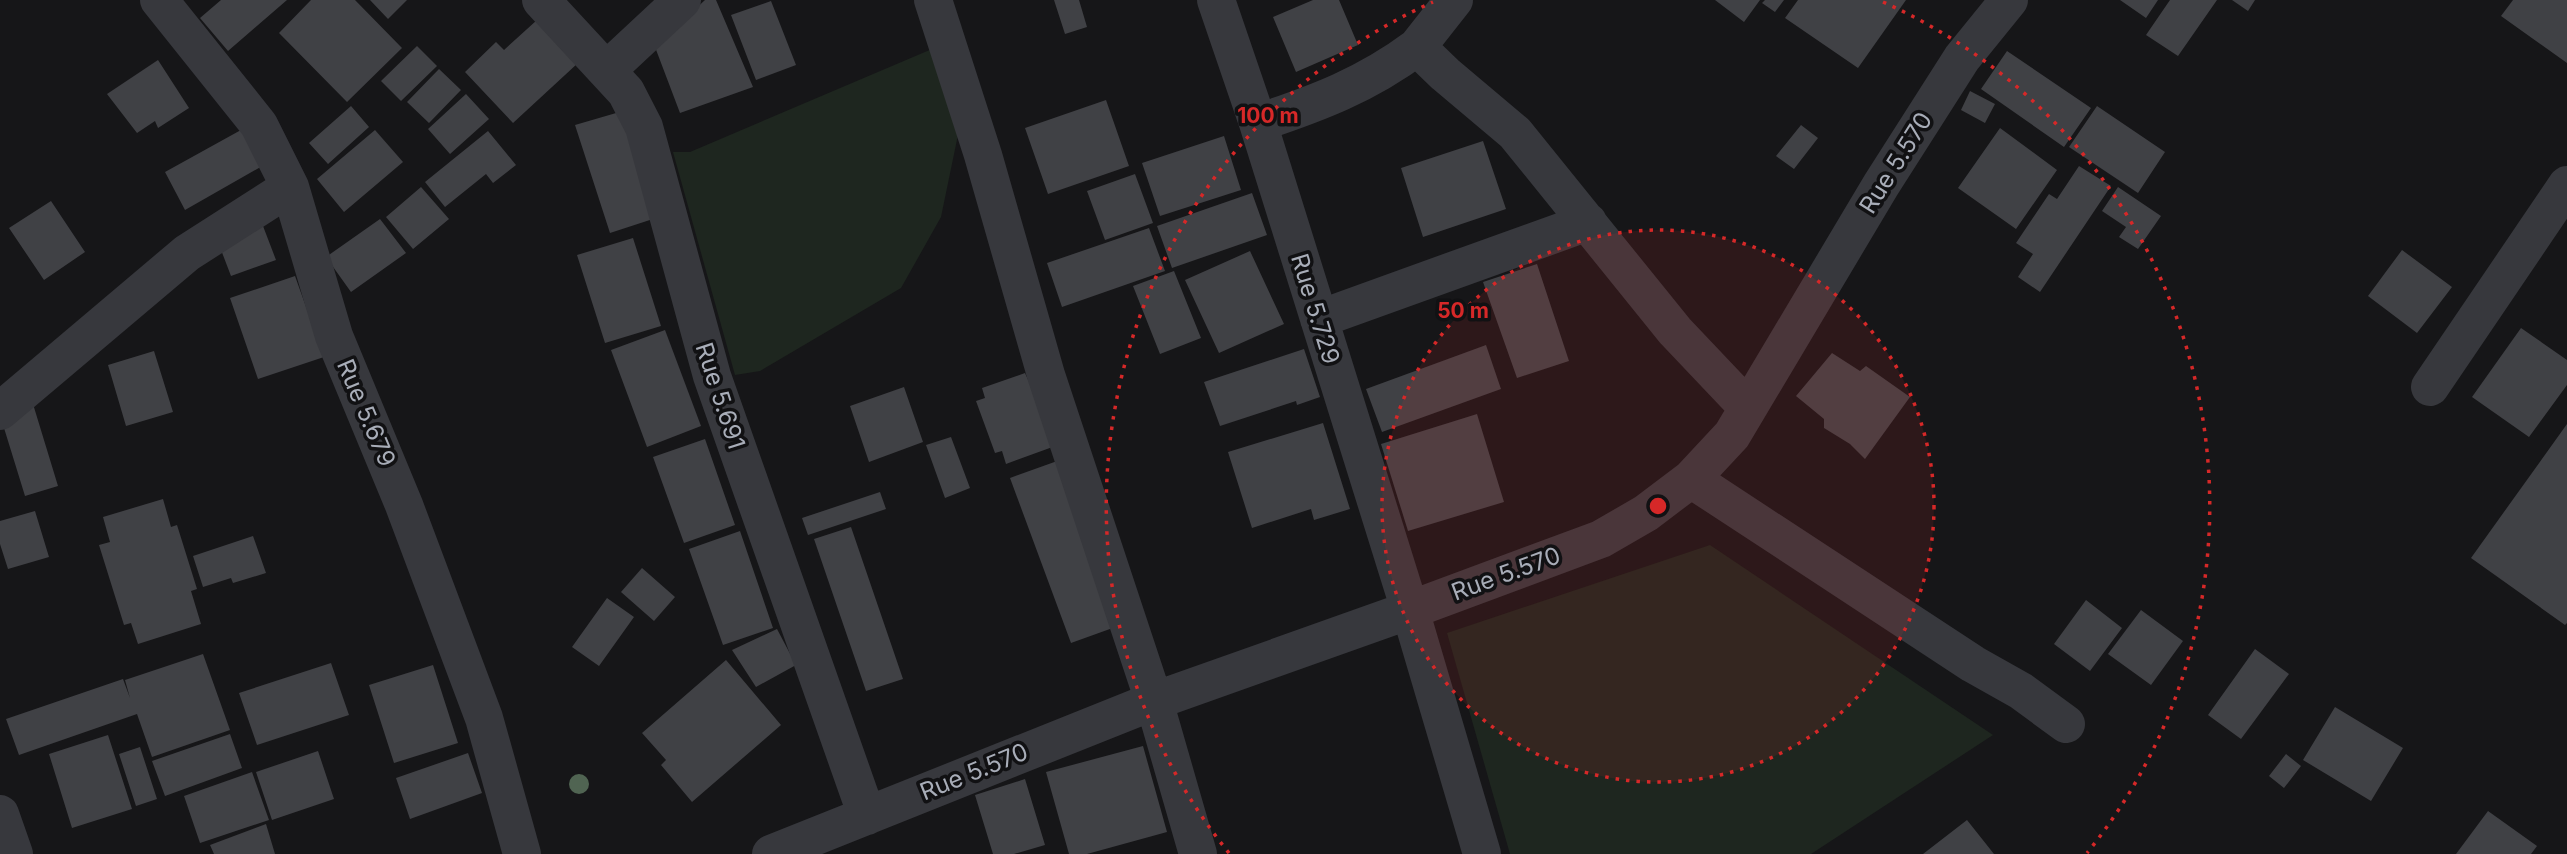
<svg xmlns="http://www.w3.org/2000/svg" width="2567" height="854" viewBox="0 0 2567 854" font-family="Inter,sans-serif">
  <rect width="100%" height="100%" fill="#161618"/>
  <path fill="#1e261f" d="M932,49L959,130L941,217L901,288L760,371L735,375L673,152H690Z
    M1710,545L1993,735L1811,854H1510L1447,633Z"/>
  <path fill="#404145" d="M221,0H287L228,51L200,18Z
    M311,0H355L402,48L347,102L279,33Z
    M370,0H407L388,19Z
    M705,0H716L753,87L680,113L655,47Z
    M1054,0H1079L1087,27L1065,34Z
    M1313,0H1339L1358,45L1296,72L1273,17Z
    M1715,0H1760L1744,22Z
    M1765,0H1784L1775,12L1762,3Z
    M1798,0H1906L1858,68L1785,18Z
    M2120,0H2158L2146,18Z
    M2170,0H2217L2178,56L2146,35Z
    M2232,0H2255L2248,11Z
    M2513,0H2567V63L2501,16Z
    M771,1L796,65L756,80L731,15Z
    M537,20L578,63L513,123L465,72L496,42L504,50Z
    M417,46L437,66L401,101L381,81Z
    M2007,51L2091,108L2064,147L1981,89Z
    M158,60L189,108L158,128L155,121L137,133L107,94Z
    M439,69L461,90L429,123L407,102Z
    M1970,91L1995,104L1985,123L1961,110Z
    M466,94L489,119L450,154L428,129Z
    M1106,100L1129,166L1048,194L1025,128Z
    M351,106L369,127L328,164L309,143Z
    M2097,106L2165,152L2138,193L2069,147Z
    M623,111L656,218L610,233L575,125Z
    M250,125L271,161L185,210L165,172Z
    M1801,125L1818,138L1794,169L1776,156Z
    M2000,128L2057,170L2016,229L1958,188Z
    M375,130L403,162L344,212L317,179Z
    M488,131L516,165L493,183L486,174L445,207L425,182Z
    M1224,136L1241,190L1160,216L1142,163Z
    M1483,141L1506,209L1423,237L1401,168Z
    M2079,166L2111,186L2040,292L2018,277L2033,254L2016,243L2049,194L2057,199Z
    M1135,174L1153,223L1105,240L1087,191Z
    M421,187L449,219L413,249L386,217Z
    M2118,187L2161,216L2138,249L2119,237L2126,227L2102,211Z
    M1252,193L1267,235L1172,268L1157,226Z
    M51,201L85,252L44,280L9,228Z
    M380,219L406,253L351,292L326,257Z
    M263,226L276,260L231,276L218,242Z
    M1149,228L1165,271L1062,307L1047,263Z
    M633,238L661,326L605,343L577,255Z
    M2402,250L2452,287L2417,333L2368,296Z
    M1250,251L1284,324L1219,353L1185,280Z
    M1537,264L1569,361L1517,378L1483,282Z
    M1174,271L1201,338L1160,354L1133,286Z
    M295,276L324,357L258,379L230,298Z
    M2521,328L2567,360V385L2529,437L2472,397Z
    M665,330L701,426L647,447L611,350Z
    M1486,345L1501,389L1382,432L1366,389Z
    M1304,349L1320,397L1297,405L1296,401L1220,426L1204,382Z
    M154,351L173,412L126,426L108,365Z
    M1832,353L1860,371L1866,366L1910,397L1865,459L1850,444L1824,428V419L1796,396Z
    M1025,373L1058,445L1006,464L1002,451L995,453L976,401L985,398L982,388Z
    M904,387L923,442L869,462L850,406Z
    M33,404L58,486L25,496L0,415Z
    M1477,414L1504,502L1408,531L1381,444Z
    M1323,423L1350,509L1314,520L1311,509L1252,528L1228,452Z
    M2567,424V623L2565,625L2471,558Z
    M951,437L970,488L945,498L926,445Z
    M705,439L735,525L684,543L653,457Z
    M1060,460L1121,625L1071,643L1010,478Z
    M880,492L886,509L808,535L802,518Z
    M163,499L171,527L177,525L197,589L191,591L201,624L138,644L131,623L124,625L99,545L110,542L103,517Z
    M35,511L49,557L8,569L0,544V521Z
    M851,527L903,679L866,691L814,539Z
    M740,531L773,628L723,645L689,549Z
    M253,536L266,573L233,583L231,578L203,587L193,556Z
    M642,568L675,597L654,621L621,592Z
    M607,598L634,617L599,666L572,647Z
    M2086,600L2122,628L2090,671L2054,644Z
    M2141,610L2183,641L2151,685L2108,654Z
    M777,629L796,665L756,687L732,650Z
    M2255,649L2289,674L2241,739L2208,715Z
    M203,654L230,730L152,757L137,714L19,755L6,719L123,679L130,698L125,680Z
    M726,660L781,725L692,802L661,765L666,760L642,733Z
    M331,663L349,715L257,745L239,693Z
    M433,665L458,743L394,763L369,685Z
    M2335,707L2403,748L2371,801L2303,760Z
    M230,734L242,768L165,796L152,761Z
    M108,735L132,809L72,828L49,754Z
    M1143,746L1167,832L1087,854H1069L1046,772Z
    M140,747L157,799L136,806L119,754Z
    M318,751L334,799L272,820L256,772Z
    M468,753L482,793L410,819L396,778Z
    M2286,754L2301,766L2284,788L2269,776Z
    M252,772L269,820L200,843L184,796Z
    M1025,779L1045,845L1014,854H993L975,795Z
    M2488,811L2537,846L2531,854H2456Z
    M1967,820L1994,854H1923Z
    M266,824L275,854H214L210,845Z"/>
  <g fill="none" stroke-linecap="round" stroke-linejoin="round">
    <path stroke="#37383d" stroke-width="38" d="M159,0L259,125L290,187L334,336L404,505L484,718L522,854
      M541,0L626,92L644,127L712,376L867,816
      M933,0L983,155L1046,375L1154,701L1198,854
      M1216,0L1258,123L1410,610L1482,854
      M1417,47L1454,0
      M607,70L682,0
      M1258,123C1318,103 1366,85 1417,47L1445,74L1515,133L1675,331L1748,408
      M1319,319L1588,222
      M2430,387L2567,185
      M0,411L187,253L290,187
      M1691,479L1973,664L2021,691L2066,724
      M0,814L14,854
      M771,854L1154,701L1410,610L1601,539L1646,513L1691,479L1732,435L1881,185L1962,58L2009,0"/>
  </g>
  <circle fill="#506452" cx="579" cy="784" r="10"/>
  <circle cx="1658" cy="506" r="276" fill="#d62828" fill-opacity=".12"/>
  <g fill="none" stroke="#d62828" stroke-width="3.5" stroke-dasharray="3.5 7">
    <circle cx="1658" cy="506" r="276"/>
    <path d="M1229 853A552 552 0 0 1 1433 2M1883 2A552 552 0 0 1 2087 853"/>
  </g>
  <g text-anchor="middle" stroke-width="7" stroke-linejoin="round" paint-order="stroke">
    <g font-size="24" fill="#a8adb8" stroke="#111113">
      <text transform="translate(1896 163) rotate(-58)" y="8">Rue 5.570</text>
      <text transform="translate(1315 309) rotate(73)" y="8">Rue 5.729</text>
      <text transform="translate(720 396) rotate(72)" y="8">Rue 5.691</text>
      <text transform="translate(366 413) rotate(67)" y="8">Rue 5.679</text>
      <text transform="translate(1506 574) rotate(-20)" y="8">Rue 5.570</text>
      <text transform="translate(974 772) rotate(-22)" y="8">Rue 5.570</text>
    </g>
  </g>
  <circle cx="1658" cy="506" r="10" fill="#d62828" stroke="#111113" stroke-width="3.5"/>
  <g font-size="21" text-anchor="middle" font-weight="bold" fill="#d62828" stroke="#111113" stroke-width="7" stroke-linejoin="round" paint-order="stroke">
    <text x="1268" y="123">100 m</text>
    <text x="1463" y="318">50 m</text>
  </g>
</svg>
